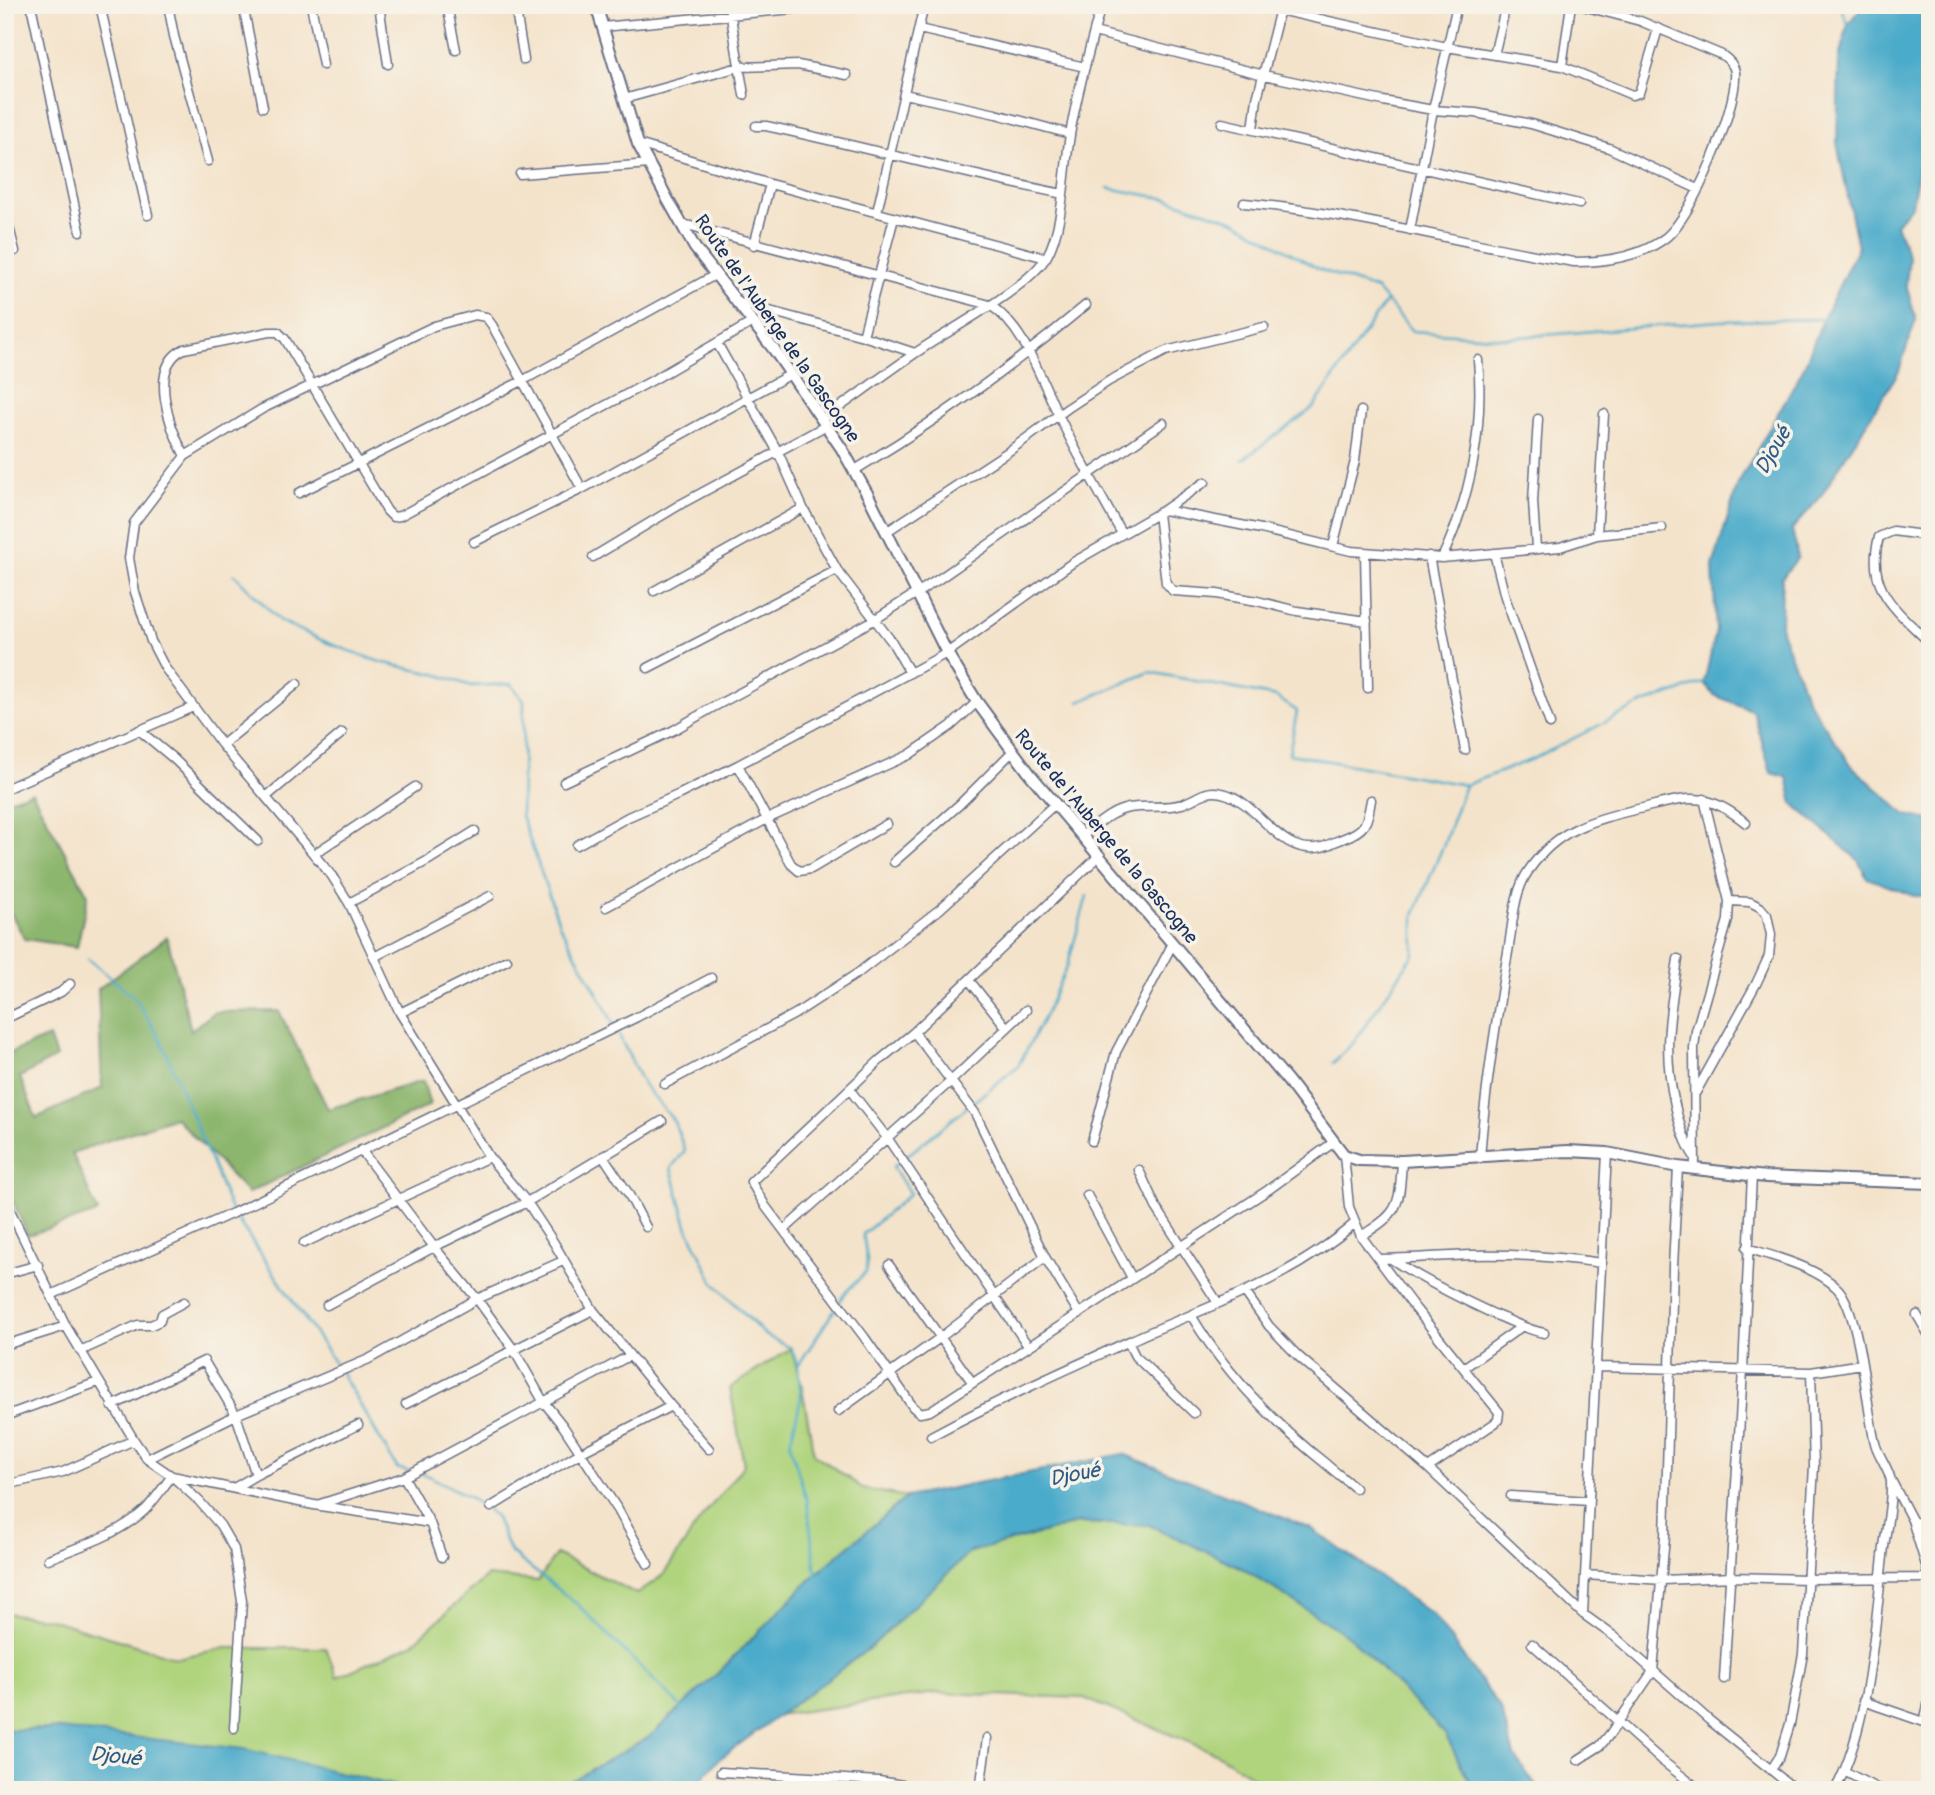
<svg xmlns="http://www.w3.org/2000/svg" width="1935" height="1795" viewBox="0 0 1935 1795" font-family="Pangolin,sans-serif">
  <rect width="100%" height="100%" fill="#f7f3e8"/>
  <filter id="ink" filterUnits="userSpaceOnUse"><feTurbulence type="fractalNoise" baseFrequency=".0143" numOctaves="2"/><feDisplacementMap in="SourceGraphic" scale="14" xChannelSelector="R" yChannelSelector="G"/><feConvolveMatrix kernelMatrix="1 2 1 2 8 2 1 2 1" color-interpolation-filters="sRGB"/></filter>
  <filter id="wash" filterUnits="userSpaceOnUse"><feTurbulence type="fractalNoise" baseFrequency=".00686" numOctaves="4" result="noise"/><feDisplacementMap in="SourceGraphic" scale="28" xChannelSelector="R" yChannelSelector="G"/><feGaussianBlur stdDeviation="1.57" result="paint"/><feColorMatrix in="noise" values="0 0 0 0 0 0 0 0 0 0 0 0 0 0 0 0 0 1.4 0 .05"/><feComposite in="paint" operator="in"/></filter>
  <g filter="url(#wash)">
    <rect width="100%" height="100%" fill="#f4e3cb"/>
    <path fill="#b0d47e" stroke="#66826e" stroke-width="2" d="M791,1348L801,1382L814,1454L864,1489L907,1497L816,1574L717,1674L649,1737L569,1782L527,1790H412L58,1729L5,1730V1613L50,1619L177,1658L225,1648H326L337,1677L412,1644L487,1576L538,1581L556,1554L637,1594L663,1575L703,1516L744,1465L730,1388Z
      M1080,1523L1149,1525L1240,1567L1351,1638L1445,1734L1474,1790H1274L1217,1754L1084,1698L936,1693L777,1715L871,1647L970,1552Z"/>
    <path fill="#8cb66d" stroke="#547266" stroke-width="2" d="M32,792L88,895L77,947L25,939L5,903V801Z
      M167,937L191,1030L215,1012L279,1011L328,1109L423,1081L430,1105L248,1193L175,1117L72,1153L98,1213L28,1235L5,1184V1055L49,1037L56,1057L20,1077L36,1118L102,1088L98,989Z"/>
    <path fill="#4babca" stroke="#336d94" stroke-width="2" d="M1863,5H1930V106L1912,205L1896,224L1909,258L1906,285L1916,319L1899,371L1819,499L1792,529L1798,557L1782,578L1781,630L1808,701L1852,766L1906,815L1930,820V896H1914L1867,878L1858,860L1793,804L1787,777L1771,773L1753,711L1714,695L1704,683L1716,631L1713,566L1738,484L1803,369L1823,319L1858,247L1837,143L1839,58L1848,24Z
      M1123,1454L1312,1529L1433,1615L1501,1709L1514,1755L1539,1790H1474L1445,1734L1351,1638L1240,1567L1149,1525L1080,1523L970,1552L871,1647L718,1760L692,1790H527L569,1782L649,1737L717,1674L816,1574L907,1497Z
      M58,1729L244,1749L412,1790H5V1730Z"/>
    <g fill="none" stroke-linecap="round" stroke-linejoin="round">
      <path stroke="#4babca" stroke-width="2.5" d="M1840,5L1848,24
        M1108,188L1168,199L1235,221L1319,269L1377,290L1412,331L1506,338L1719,321L1823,319
        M1242,460L1313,408L1386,301
        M234,574L280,621L328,643L380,662L439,675L471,686L511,684L524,701L521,815L560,926L605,1007L643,1084L674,1121L685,1151L671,1168L688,1229L714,1283L765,1335L791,1348L798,1366L801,1398L790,1444L807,1501L816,1574L819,1576
        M1079,702L1150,672L1276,697L1297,711L1289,754L1466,785L1533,759L1639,705L1705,682
        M88,959L135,998L161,1040L231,1210
        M1333,1063L1354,1042L1414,954V915L1444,844L1465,785
        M235,1216L341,1372L397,1468L408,1471
        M799,1364L846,1292L866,1272L867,1260L863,1234L910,1194L893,1167L1018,1066L1045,1015L1068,964L1087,896
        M418,1473L431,1477L469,1497L495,1516L510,1552L576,1603L683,1709"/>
    </g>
  </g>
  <g filter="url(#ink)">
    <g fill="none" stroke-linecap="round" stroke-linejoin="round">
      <defs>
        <path id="street" d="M31,5L80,231
          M100,5L148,215
          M168,5L174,36L208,161
          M243,5L263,107
          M311,5L323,65
          M379,5L388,64
          M447,5L456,50
          M515,5L524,60
          M729,5L744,95
          M1256,5L1447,47L1562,66L1632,95L1639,93L1658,29
          M602,27L835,5
          M919,29L1085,67
          M1094,32L1264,75L1383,101L1433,110L1476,113L1531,124L1609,148L1698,189
          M1494,55L1506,5
          M1562,66L1571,5
          M904,94L996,114L1070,134
          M624,99L739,67L798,65L847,75
          M1222,123L1579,204
          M756,126H766C865,147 963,174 1063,194
          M1253,129L1257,99L1281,5
          M638,144L770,184L1046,258
          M520,174L650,164
          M1244,203C1355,213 1463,244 1574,262C1605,262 1640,257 1665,238C1693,217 1738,107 1735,72C1734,64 1728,59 1722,55L1640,21L1579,5
          M5,211L15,251
          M877,212L924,5
          M683,224L990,305C1025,328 1040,378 1058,414C1077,455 1100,494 1122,534
          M1410,230L1433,110L1457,5
          M754,245L770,184
          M736,302L863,336L915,353
          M863,336L894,218
          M717,343L778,452L803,508L837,570L892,642L910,673
          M823,419C854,397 884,375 914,354C948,330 1028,289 1047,256C1064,226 1064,170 1070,135C1077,92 1090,48 1101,5
          M185,456C170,429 147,367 184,349L269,332H278L285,339L387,511L393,517L400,516L653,380L751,323
          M855,470C937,421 1013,366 1086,305
          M582,489L492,325L486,317L475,315L434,326L262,409L185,456L134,523L129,558L135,592L151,641L165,668L222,745L332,876L349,903L400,1013L489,1157L527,1202L554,1243L593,1310L671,1406L709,1449
          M299,493L522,381L715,275
          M1164,510L1205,482
          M1158,513L1166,583L1173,591L1217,594L1257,601L1297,611L1367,621
          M886,532L1009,451L1068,408L1109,381L1166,351L1264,327
          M1597,535L1604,414
          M1930,536L1893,531L1879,537C1865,589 1896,610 1930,643
          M474,542L582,489L791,374
          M1333,546L1355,461L1361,411
          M1536,548L1533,501L1538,419
          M1365,553L1368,688
          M1494,553L1505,597L1550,724
          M1429,556L1465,750
          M593,557L681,504L827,425
          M1442,558C1471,497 1484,427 1478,360
          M654,591L803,508
          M648,668L837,570
          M139,730L174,759L258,841
          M222,745L297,684
          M738,765L791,864L799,871L811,869L887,824
          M564,782L674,730L710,709L874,620L939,579L1163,423
          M5,789L193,707
          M266,797L342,733
          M1083,835C1097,825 1111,811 1129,808C1146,805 1165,809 1182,804C1197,799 1205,789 1222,793C1260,801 1277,857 1322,847C1329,845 1336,841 1342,839C1366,830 1367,824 1371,800
          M577,845L628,817L680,794L738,765L947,653L1072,563L1164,510L1261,529L1351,551L1442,558L1560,547L1597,535L1662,528
          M314,854L415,787
          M1100,855L914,1032L880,1060L751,1182L766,1207L865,1338L913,1407L920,1413L930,1411L1268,1190L1334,1142
          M894,862L960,804L1013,751
          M349,903L427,861L475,831
          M606,907L767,819L909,755L951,726L977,702
          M374,957L490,896
          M1678,959C1670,1014 1662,1049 1675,1105C1679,1123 1684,1141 1694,1156
          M969,980L1007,1028
          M400,1013L507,960
          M5,1019L61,992L70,984
          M914,1032L975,1113L1045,1257L1078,1312
          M1929,1045L1930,1087
          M665,1084L795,1014L858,973L940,909L1055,804
          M850,1090L888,1139L1028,1346
          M1696,1092L1756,984L1769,956L1771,935L1767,915L1760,907L1750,902L1729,901
          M1092,1141L1116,1052L1173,943
          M361,1150L434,1247L477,1299L514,1350L543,1401L563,1426L618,1510L648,1564
          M1344,1155L1349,1207L1361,1236L1411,1303L1499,1412L1498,1420L1495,1423L1428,1468
          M603,1156L628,1193L646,1227
          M1480,1158C1485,1087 1497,1016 1509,946C1513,921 1514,891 1529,870C1557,829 1592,820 1638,809C1687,798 1704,789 1746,823
          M1695,1169L1694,1048L1696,1031L1728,920L1729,901L1704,799
          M1139,1170L1156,1207L1218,1303
          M1087,1195L1132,1278
          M5,1200L66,1326L134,1440L147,1459L172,1476L199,1501L220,1525L234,1549L242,1601L234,1728
          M785,1229L950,1082L1026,1010
          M1361,1236C1401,1212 1399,1205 1402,1161
          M304,1243L489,1157
          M1747,1248C1775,1257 1817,1267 1838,1289C1861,1315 1866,1407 1875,1443C1878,1456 1890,1469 1891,1482C1892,1506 1885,1533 1883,1556C1875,1626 1869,1728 1835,1790
          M1379,1259C1410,1259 1441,1256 1472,1255C1516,1254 1559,1257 1602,1263
          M1391,1259C1426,1282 1461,1299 1498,1316C1514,1322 1527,1330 1544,1333
          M889,1265L972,1382
          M5,1274L38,1265
          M1245,1292L1269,1326L1298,1356L1428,1468L1583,1614L1615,1637L1709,1720L1796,1790
          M51,1295L233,1213L637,1017L711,978
          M327,1305L434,1247L527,1202L662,1121
          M1191,1315C1225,1373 1273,1422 1326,1464C1335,1472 1346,1480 1355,1488
          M1917,1315L1930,1337
          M1128,1342L1135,1356L1194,1413
          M5,1345L66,1326
          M80,1351L138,1325H151L160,1321L162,1314L184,1302
          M1465,1367L1521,1327
          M1597,1367L1811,1372L1862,1364
          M406,1404L593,1310
          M112,1406L204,1361L236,1415L256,1475
          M838,1411L941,1337L1045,1257
          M5,1416L98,1382
          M931,1436C1000,1399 1072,1367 1143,1335C1218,1303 1292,1278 1355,1223
          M147,1459L236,1415L369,1359L477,1299L563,1261
          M404,1477L430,1523L442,1557
          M1891,1480L1912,1520L1930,1578
          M5,1485L63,1472L134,1440
          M234,1488L256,1475L358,1425
          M1511,1496L1589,1501
          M317,1505L404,1477L629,1356
          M491,1507L580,1453L671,1406
          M1912,1520L1930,1532
          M48,1559C81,1546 118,1535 145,1510C155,1500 163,1487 172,1476L314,1505L430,1523
          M1585,1575L1663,1580L1732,1577L1807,1579L1929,1578
          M1583,1614L1607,1153
          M1532,1644L1661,1760L1700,1790
          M1724,1679L1743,1370L1752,1175
          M1863,1701L1930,1724
          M1924,1722L1930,1697
          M1578,1760L1600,1746L1610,1734L1653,1671L1665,1537L1673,1267L1678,1167
          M1771,1770L1780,1756L1790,1724L1803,1654L1814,1466L1811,1372
          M1844,1771L1880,1790
          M721,1772L879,1781L931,1790
          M980,1790L987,1738"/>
        <path id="secondary" d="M596,5L638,144L668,200L695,248L775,351L842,449L869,497L947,653L977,702L1030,774L1288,1081L1344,1155L1359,1160L1402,1161L1568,1151L1607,1153L1678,1167L1766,1177L1930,1183"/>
      </defs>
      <use href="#street" stroke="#676e84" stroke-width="11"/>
      <use href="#secondary" stroke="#676e84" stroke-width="14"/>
      <use href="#street" stroke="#fff" stroke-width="8"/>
      <use href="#secondary" stroke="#fff" stroke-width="10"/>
    </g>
  </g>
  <g text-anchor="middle" stroke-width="7" stroke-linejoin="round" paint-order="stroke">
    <g font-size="19" fill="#1b2f5e" stroke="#f7f3e8">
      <text transform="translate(778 328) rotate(55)" y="7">Route de l'Auberge de la Gascogne</text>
      <text transform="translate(1107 836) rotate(50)" y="7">Route de l'Auberge de la Gascogne</text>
    </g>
    <g font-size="21" font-style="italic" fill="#2c5a84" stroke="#f7f3e8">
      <text transform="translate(1773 450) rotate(-60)" y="7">Djoué</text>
      <text transform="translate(1075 1474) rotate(-11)" y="7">Djoué</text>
      <text transform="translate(116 1756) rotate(6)" y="7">Djoué</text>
    </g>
  </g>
  <rect width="1935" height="1795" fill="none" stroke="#f7f3e8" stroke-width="28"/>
</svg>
